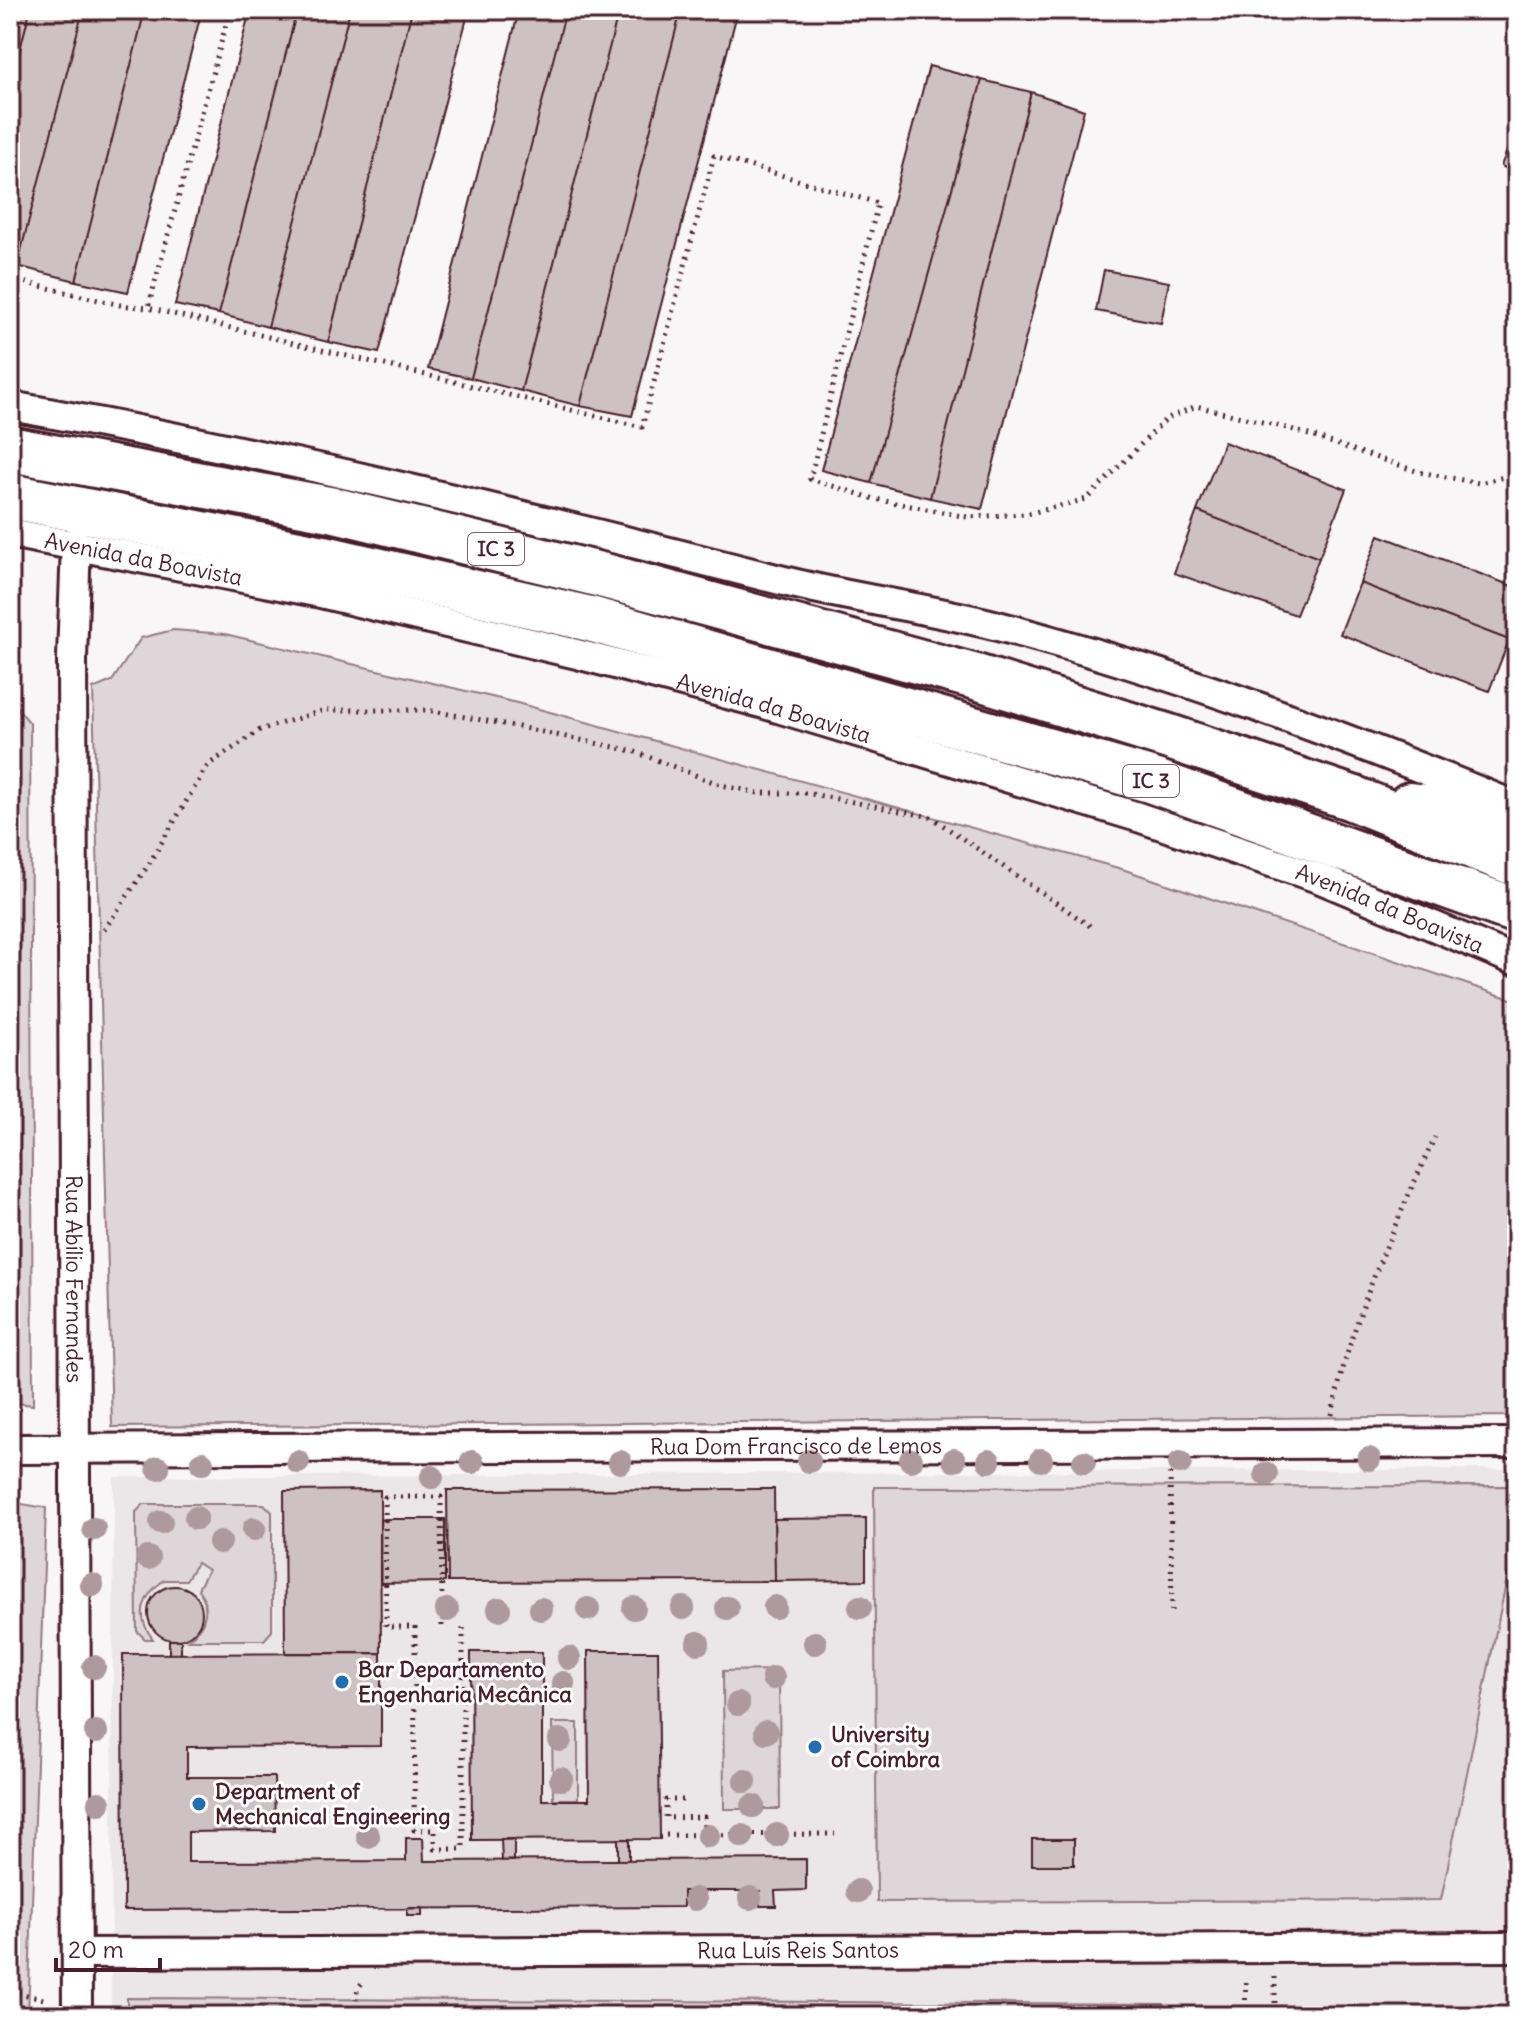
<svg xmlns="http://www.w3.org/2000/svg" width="1527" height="2026" viewBox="0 0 1527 2026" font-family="Delius,sans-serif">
  <rect width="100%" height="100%" fill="#f8f6f7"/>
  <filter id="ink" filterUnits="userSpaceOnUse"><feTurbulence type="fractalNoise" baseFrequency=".0125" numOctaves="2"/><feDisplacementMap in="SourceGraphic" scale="16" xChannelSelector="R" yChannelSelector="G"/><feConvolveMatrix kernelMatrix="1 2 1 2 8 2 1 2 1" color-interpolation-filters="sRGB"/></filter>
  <g filter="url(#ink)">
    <path fill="#ebe6e8" d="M1517,1469V2016H111L114,1477Z"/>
    <path fill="#ded6d9" stroke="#947a82" stroke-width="2" d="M173,630L225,634L517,703L1122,869L1517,1001V1416L112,1427L93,689L112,681L141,638Z
      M10,699L30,723L33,1405L10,1402Z
      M1517,1486V1529L1441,1900L877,1902L874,1487Z
      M10,1502L46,1508L28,2016H10Z
      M144,1504H264L272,1512V1631L264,1640H188C206,1627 211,1606 198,1589L208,1570L197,1563L186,1580H164C142,1596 135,1616 153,1639H145L137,1631L136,1512Z
      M779,1670L780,1809H724L723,1671Z
      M552,1723H578V1799H553Z
      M127,1998L1164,2004L1173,2016H127Z"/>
    <path fill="#cdc1c4" stroke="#4a1f2b" stroke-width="2" d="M10,10H30L10,89Z
      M30,10H83L17,266L10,265V89Z
      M83,10H145L76,281L17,266Z
      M145,10H202L128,292L76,281Z
      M250,10H297L219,314L175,305Z
      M297,10H350L268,327L219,314Z
      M350,10H412L328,342L268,327Z
      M412,10H469L379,353L328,342Z
      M519,10H566L471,378L428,369Z
      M566,10H619L521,391L471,378Z
      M619,10H681L580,406L521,391Z
      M681,10H738L632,416L580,406Z
      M929,66L982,80L871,483L821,470Z
      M982,80L1031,92L930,498L871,483Z
      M1031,92L1084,110L982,509L930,498Z
      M1517,125V173L1501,166Z
      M1104,270L1169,282L1161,323L1096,311Z
      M1224,442L1346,489L1319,558L1197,511Z
      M1197,511L1319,558L1296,615L1174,573Z
      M1379,535L1517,588V619L1509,640L1360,583Z
      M1360,583L1509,640L1489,691L1340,634Z
      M774,1489L775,1581L448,1582L447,1490Z
      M380,1490L381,1653H285L284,1491Z
      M866,1518V1580L775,1581L774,1519Z
      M385,1519H445V1582L380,1583V1520Z
      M148 1613a27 27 0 1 1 54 0a27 27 0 1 1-54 0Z
      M169,1640H181V1654H169Z
      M588,1651H658L660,1839L472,1840L471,1652H542V1800H589Z
      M381,1653V1746L187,1747V1777H274L275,1831L188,1832V1862L406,1861V1838H423L424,1861L806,1859V1890L775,1891L776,1906H760V1891H683V1907L124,1910L123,1654Z
      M501,1839H514V1861H502Z
      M618,1839H629V1860H618Z
      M1032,1839H1074V1865H1032Z
      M407,1908H422V1916H407Z"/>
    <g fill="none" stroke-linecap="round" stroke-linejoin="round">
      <defs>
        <g id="minor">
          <path d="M10,406C269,452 525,515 780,580C850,598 923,607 994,625C1170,671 1342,735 1510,804"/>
          <path id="s1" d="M10,533L316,592L581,655L765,704L1138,817L1321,879L1517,961"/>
          <path id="s2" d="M76,543L72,658L77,2016"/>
          <path id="s3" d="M10,1449L1517,1443"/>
          <path id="s4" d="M78,1953L1517,1947"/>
        </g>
        <path id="trunk" d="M10,449L335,510L601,575L976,677L1166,736L1352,798L1517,864
          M10,496L324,558L590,619L1150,780L1517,911
          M1410,805L1474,812L1517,827"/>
      </defs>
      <use href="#minor" stroke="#4a1f2b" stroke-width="34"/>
      <use href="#trunk" stroke="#4a1f2b" stroke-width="50"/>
      <path stroke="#4a1f2b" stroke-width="5" stroke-dasharray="2 6" stroke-linecap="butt" d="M230,10L148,308L642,427L714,156L878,203L810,479L875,499L967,517L1027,514L1087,499L1166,419L1196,406L1291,429L1419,472L1479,483L1517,474
        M10,279L120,305L148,308
        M104,930L147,867L208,765L260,730L325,710H427L509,725L633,751L721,785L758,793H806L931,817L1093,928
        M1332,1415C1351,1319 1394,1227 1435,1137
        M1170,1473L1172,1611
        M415,1653V1627H386L385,1497H441L442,1627
        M415,1677L414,1830H435V1849H463V1627
        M683,1800H666V1818L704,1817V1835
        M666,1835L835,1834
        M1275,1977V2016
        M10,1991L48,2000
        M353,2016L358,1988L362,1983
        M1245,2016L1246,1978"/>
      <use href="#minor" stroke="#fff" stroke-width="28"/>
      <use href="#trunk" stroke="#fff" stroke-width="44"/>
    </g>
    <g fill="#ad999e">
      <circle cx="1369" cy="1459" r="12"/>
      <circle cx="911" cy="1460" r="12"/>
      <circle cx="954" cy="1460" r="12"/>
      <circle cx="1041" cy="1460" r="12"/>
      <circle cx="809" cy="1461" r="12"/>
      <circle cx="989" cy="1461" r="12"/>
      <circle cx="298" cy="1462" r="12"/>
      <circle cx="472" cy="1462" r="12"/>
      <circle cx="620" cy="1462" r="12"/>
      <circle cx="1084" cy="1462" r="12"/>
      <circle cx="202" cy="1463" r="12"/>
      <circle cx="1180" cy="1463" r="12"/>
      <circle cx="158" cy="1468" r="12"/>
      <circle cx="1266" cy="1474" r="12"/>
      <circle cx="432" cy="1477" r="12"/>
      <circle cx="196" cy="1518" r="12"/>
      <circle cx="161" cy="1522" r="12"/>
      <circle cx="94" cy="1529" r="12"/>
      <circle cx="254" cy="1529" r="12"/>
      <circle cx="220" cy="1542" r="12"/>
      <circle cx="148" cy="1558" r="12"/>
      <circle cx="92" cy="1585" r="12"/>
      <circle cx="775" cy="1607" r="12"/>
      <circle cx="860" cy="1607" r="12"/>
      <circle cx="634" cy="1608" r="12"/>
      <circle cx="683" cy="1608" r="12"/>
      <circle cx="727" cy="1608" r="12"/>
      <circle cx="499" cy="1609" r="12"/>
      <circle cx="541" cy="1609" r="12"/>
      <circle cx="588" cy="1609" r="12"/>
      <circle cx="447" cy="1610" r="12"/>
      <circle cx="698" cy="1643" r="12"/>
      <circle cx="815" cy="1643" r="12"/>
      <circle cx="569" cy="1658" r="12"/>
      <circle cx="94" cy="1667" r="12"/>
      <circle cx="773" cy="1678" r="12"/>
      <circle cx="563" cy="1683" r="12"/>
      <circle cx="738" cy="1704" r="12"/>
      <circle cx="96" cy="1732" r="12"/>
      <circle cx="766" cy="1732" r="12"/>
      <circle cx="560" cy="1740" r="12"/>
      <circle cx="561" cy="1779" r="12"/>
      <circle cx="745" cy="1781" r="12"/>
      <circle cx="99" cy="1803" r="12"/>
      <circle cx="753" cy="1806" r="12"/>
      <circle cx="777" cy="1835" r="12"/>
      <circle cx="368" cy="1836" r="12"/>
      <circle cx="708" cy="1836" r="12"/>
      <circle cx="742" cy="1836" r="12"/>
      <circle cx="858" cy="1891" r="12"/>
      <circle cx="750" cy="1898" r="12"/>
      <circle cx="695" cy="1899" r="12"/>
    </g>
  </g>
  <g fill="#1f6fb2" stroke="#fff" stroke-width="3">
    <circle cx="342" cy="1682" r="8"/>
    <circle cx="815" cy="1747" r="8"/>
    <circle cx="199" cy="1804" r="8"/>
  </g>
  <g text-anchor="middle" stroke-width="6" stroke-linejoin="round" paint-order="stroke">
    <g fill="#fff" stroke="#80626b" stroke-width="2">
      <rect x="468" y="533" width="56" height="32" rx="6"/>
      <rect x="1123" y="765" width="56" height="32" rx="6"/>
    </g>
    <g font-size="20" font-weight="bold" fill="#4a1f2b">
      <text x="496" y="556">IC 3</text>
      <text x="1151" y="788">IC 3</text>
    </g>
    <g font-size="22" fill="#4a1f2b" stroke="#fff">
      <text dy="8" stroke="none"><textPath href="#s1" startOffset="136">Avenida da Boavista</textPath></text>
      <text dy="8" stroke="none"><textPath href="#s1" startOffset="784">Avenida da Boavista</textPath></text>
      <text dy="8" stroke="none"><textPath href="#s1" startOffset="1432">Avenida da Boavista</textPath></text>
      <text dy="8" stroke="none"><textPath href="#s2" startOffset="736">Rua Abílio Fernandes</textPath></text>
      <text dy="8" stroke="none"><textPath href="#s3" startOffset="786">Rua Dom Francisco de Lemos</textPath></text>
      <text dy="8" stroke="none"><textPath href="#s4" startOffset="720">Rua Luís Reis Santos</textPath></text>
    </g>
    <g font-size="22" font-weight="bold" fill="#4a1f2b" stroke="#fff" text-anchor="start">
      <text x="358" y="1677">Bar Departamento<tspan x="358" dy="25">Engenharia Mecânica</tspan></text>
      <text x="831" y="1742">University<tspan x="831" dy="25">of Coimbra</tspan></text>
      <text x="215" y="1799">Department of<tspan x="215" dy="25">Mechanical Engineering</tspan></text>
    </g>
  </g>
  <rect width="1527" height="2026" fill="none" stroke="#fff" stroke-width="40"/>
  <rect x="20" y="20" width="1487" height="1986" fill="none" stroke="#4a1f2b" stroke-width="3" filter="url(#ink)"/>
  <path d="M56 1958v12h104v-12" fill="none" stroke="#4a1f2b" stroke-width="4"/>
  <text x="68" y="1958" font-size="24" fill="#4a1f2b" stroke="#ffffff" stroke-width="6" paint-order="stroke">20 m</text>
</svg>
